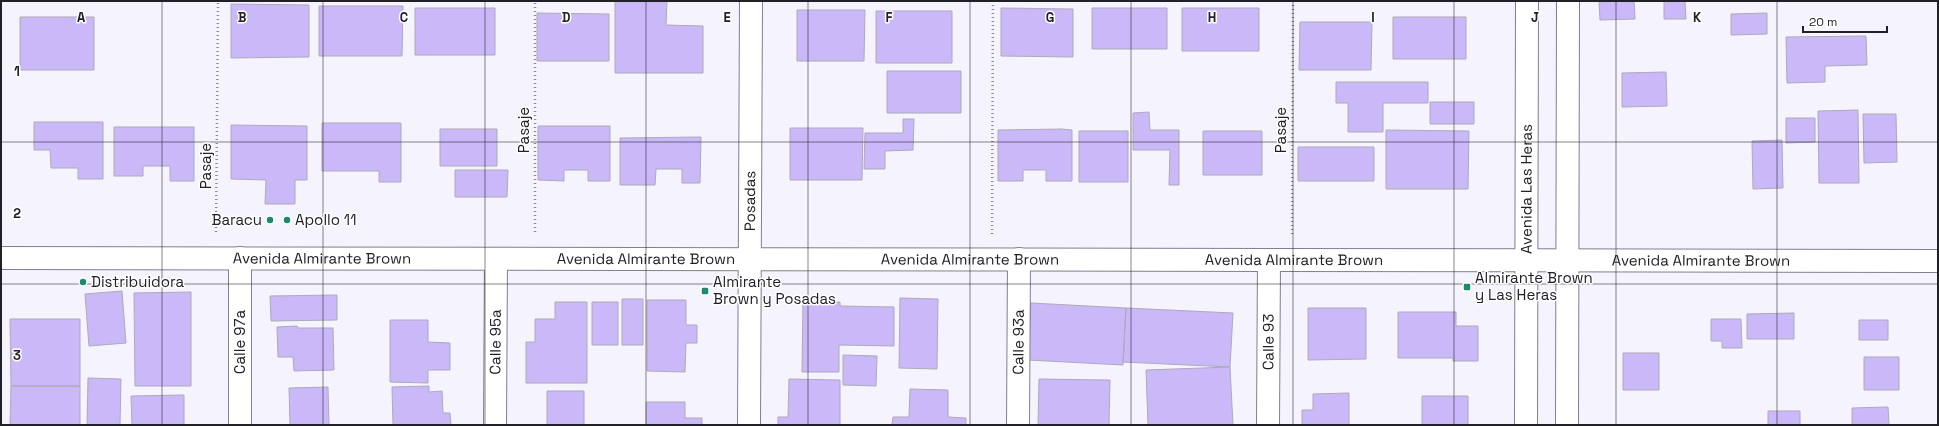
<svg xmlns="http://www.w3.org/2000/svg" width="1939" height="426" viewBox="0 0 1939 426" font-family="'Space Grotesk',sans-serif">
  <rect width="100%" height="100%" fill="#f5f3fd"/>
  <path fill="#cab8f8" stroke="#aeaaba" d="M615,1H667L666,25L703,26V73H615Z
    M1599,1H1634L1635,19L1600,20Z
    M1664,1H1685L1686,19H1664Z
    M231,4L309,5V57L231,58Z
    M319,6H403L402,56H319Z
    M415,8H495V55H415Z
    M1001,8L1073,9V57L1001,56Z
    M1092,8H1167V49H1092Z
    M1182,8H1259V51H1182Z
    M797,10H865L864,61H797Z
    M876,11H952V63H876Z
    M537,13L609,14V61H537Z
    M1767,13V34L1731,35V14Z
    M20,17H94V70H20Z
    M1393,17H1466V59H1393Z
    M1300,22H1372L1371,70H1299Z
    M1866,36L1867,65L1825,66V82L1787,83L1786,37Z
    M887,71H961V113H887Z
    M1666,72L1667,106L1622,107V73Z
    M1336,82H1428V103H1383V132H1348V103H1336Z
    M1430,102H1474V124H1430Z
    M1858,110L1859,183H1819L1818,111Z
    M1149,112L1150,130H1179V185H1169L1170,150H1133V113Z
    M1863,114H1896L1897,162L1864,163Z
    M1786,118H1815V142L1786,143Z
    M903,119H914L913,150L885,151V169H864L865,133H903Z
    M34,122H103V179H78V168H51L50,150H34Z
    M322,123H401V182H379V171H322Z
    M231,125L307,126V180H295V204H265L266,180L231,179Z
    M538,126H610V181H588V170H564V181L538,180Z
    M114,127H194V181H170V166H143V176H114Z
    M790,128H863L862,180H790Z
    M440,129H497V166H440Z
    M1061,129L1072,130V181H1046V170H1023V181H998V130Z
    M1386,130L1469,131L1468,189H1386Z
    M1079,131H1128V182H1079Z
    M1203,131H1262V175H1203Z
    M701,137L700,183H682V169H656L655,185H620V138Z
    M1782,140L1783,188L1753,189L1752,141Z
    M1298,147H1374V181H1298Z
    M455,170H508L507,197H455Z
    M122,291L126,343L89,346L85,294Z
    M191,292V386H135L134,293Z
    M337,295V320L271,321L270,296Z
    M900,298L938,299L937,369L899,368Z
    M622,299H643V345H622Z
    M647,300H686V325H697V343H686L685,372L647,371Z
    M803,301L840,302V306L894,307V346L839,345V372H802Z
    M555,302H587V383H526V342H535V319H555Z
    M592,302H618V345H592Z
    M1031,303L1126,308L1123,365L1028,360Z
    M1126,308L1233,313L1230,367L1123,362Z
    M1308,308H1366V359L1308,360Z
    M1398,312H1456V326H1478V361H1453V358H1398Z
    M1794,313V339H1747V314Z
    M10,319H80V386H11Z
    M1711,319H1741L1742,348H1722V341H1711Z
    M390,320H428V342L450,343V370H428V383L390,382Z
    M1859,320H1888V340H1859Z
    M297,326L298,328H333L334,370L294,371L293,357H278L277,327Z
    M1623,353H1659V390H1623Z
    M843,355L877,356L876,386L843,385Z
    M1864,357H1899V390H1864Z
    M1230,367L1233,425H1148L1146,370Z
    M88,378L121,379L120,425H87Z
    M789,379L840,380V425H778V417H788Z
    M1039,379L1110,380L1109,425H1038Z
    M11,386H80V425H10Z
    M429,386V392L442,391L443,413H450L451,425H393L392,387Z
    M328,387L329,425H290L289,388Z
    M910,389L948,390V417L966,418V425H892L893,417H909Z
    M547,391H584V425H547Z
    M1349,393V425H1302V410H1313V394Z
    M184,395V425H132L131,396Z
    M1422,396H1468V425H1422Z
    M646,402H685V418H702V425H646Z
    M1888,407L1889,425H1852V408Z
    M1768,411H1800V425H1768Z"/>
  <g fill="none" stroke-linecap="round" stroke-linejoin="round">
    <defs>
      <g id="minor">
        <path d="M240,425V258"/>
        <path id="s1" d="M495,425L496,259"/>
        <path id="s2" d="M749,425L751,1"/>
        <path id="s3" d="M1018,425L1019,259"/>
        <path id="s4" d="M1268,425L1269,260"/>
      </g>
      <g id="secondary">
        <path id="s5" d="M1,258L1938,261"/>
        <path id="s6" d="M1526,425L1527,1"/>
        <path d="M1567,425L1568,1"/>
      </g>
    </defs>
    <use href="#minor" stroke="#827e8e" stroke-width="24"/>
    <use href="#secondary" stroke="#827e8e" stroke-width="24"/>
    <path stroke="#8c8b93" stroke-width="2.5" stroke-dasharray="1 3" stroke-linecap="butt" d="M216,232L218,1
      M535,232V1
      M992,234L993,1
      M1292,234L1293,1"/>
    <use href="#minor" stroke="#fff" stroke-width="22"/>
    <use href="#secondary" stroke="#fff" stroke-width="22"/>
  </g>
  <path fill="none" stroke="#212026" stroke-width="1" stroke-opacity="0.55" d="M162,1V425M323,1V425M485,1V425M646,1V425M808,1V425M970,1V425M1131,1V425M1293,1V425M1454,1V425M1616,1V425M1777,1V425M1,142H1938M1,284H1938"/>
  <g fill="#1a8b6b" stroke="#fff" stroke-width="1.5">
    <circle cx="270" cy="220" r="4"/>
    <circle cx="287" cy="220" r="4"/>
    <circle cx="83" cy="282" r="4"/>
    <rect x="1463" y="283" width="8" height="8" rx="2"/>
    <rect x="701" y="287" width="8" height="8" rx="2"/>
  </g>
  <g text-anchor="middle" stroke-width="3" stroke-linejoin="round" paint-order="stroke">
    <g font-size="15" fill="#212026" stroke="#fff">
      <text transform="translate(524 130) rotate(-90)" y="5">Pasaje</text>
      <text transform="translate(1281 130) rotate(-90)" y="5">Pasaje</text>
      <text transform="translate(206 166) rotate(-90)" y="5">Pasaje</text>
      <text dy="5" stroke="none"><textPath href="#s6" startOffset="236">Avenida Las Heras</textPath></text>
      <text dy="5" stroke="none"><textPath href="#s2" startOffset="224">Posadas</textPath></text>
      <text dy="5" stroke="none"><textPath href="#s5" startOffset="321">Avenida Almirante Brown</textPath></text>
      <text dy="5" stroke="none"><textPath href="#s5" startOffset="645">Avenida Almirante Brown</textPath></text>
      <text dy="5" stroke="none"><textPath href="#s5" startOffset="969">Avenida Almirante Brown</textPath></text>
      <text dy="5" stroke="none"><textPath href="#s5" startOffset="1293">Avenida Almirante Brown</textPath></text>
      <text dy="5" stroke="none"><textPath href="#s5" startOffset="1700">Avenida Almirante Brown</textPath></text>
      <text transform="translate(240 342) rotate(-90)" y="5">Calle 97a</text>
      <text dy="5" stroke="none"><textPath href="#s1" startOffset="83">Calle 95a</textPath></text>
      <text dy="5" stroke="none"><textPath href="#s3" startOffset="83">Calle 93a</textPath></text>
      <text dy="5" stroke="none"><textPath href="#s4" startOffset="83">Calle 93</textPath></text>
    </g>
    <g font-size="15" fill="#212026" stroke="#fff" text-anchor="start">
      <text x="262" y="225" text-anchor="end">Baracu</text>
      <text x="295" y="225">Apollo 11</text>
      <text x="1475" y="283">Almirante Brown<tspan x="1475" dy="17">y Las Heras</tspan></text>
      <text x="91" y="287">Distribuidora</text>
      <text x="713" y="287">Almirante<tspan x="713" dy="17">Brown y Posadas</tspan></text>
    </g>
  </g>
  <g font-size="13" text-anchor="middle" font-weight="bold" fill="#212026" stroke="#fff" stroke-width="3" stroke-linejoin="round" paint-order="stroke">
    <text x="81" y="22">A</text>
    <text x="242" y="22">B</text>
    <text x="404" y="22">C</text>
    <text x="566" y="22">D</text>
    <text x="727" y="22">E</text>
    <text x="889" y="22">F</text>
    <text x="1050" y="22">G</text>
    <text x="1212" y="22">H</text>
    <text x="1373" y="22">I</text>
    <text x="1535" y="22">J</text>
    <text x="1697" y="22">K</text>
    <text x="17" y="76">1</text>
    <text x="17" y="218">2</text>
    <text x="17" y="360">3</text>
  </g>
  <rect width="1939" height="426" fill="none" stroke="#212026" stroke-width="4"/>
  <path d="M1803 26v6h84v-6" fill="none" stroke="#212026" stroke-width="2"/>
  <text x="1809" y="26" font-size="12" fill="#212026" stroke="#ffffff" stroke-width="3" paint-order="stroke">20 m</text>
</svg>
